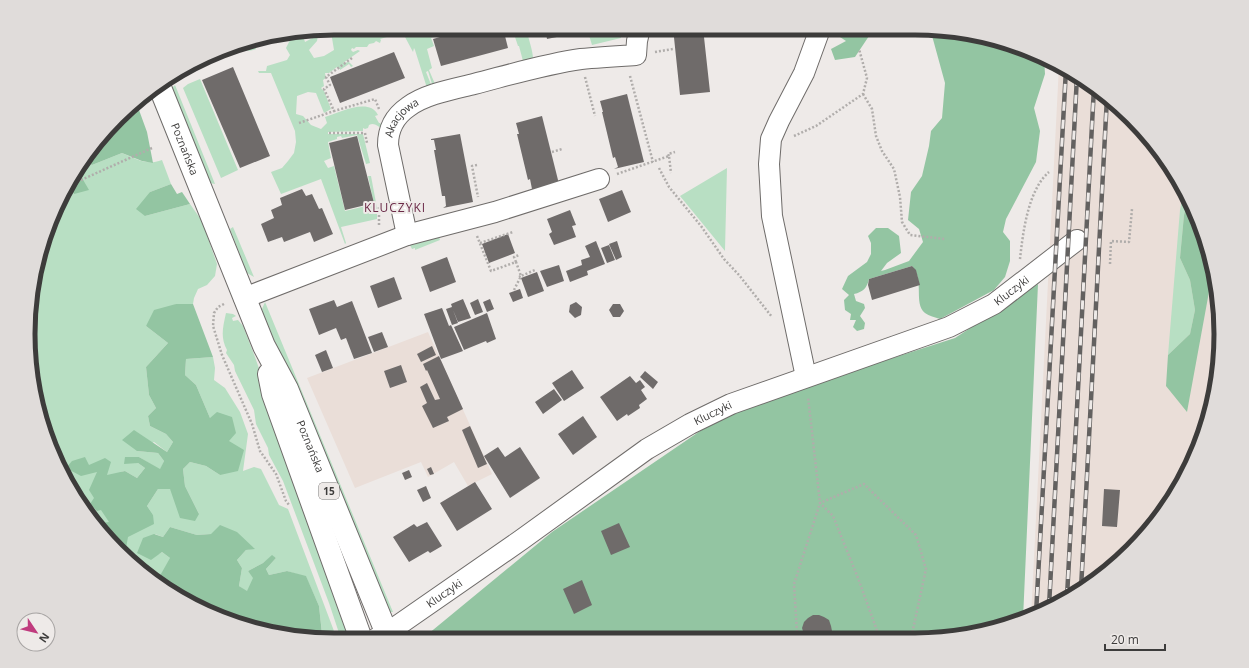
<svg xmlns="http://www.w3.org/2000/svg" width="1249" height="668" viewBox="0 0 1249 668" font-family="'Open Sans',sans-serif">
  <rect width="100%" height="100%" fill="#eeeae8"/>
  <path fill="#eaded8" d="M1059,65L1101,91L1145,132L1180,181L1205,236L1218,294L1220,354L1211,413L1189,470L1145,536L1101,577L1031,617Z
    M428,332L492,474L468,486L454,462L428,477L421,462L355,488L307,378Z"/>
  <path fill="#b8dfc3" d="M340,28H464L431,38L434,46L427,49L432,68L429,70L435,84H432L428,71L426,72L432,87L427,88L415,50L414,48L413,52L405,37L397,34L380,39L381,40L380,43L376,41L374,43L369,44L367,47H356L354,49L352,48L351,50L353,52L358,50L360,51L343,63L349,62L353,66L351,67L349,64L340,70V69L337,67L329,73H325L326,78L323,80L324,86L321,88L324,91L331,109L324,113L316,93L308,92L297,96L296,114L303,116L311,125L321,129L327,123L325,117C339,113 369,97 378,115L375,116L379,123H380L383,127L382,129C378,126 374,122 369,125L368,128L365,129L363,128V131L328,132V134H363L370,163L366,164L357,135L342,138L341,136L337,137V139L328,142L331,158L324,161L328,168L334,166L345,211L374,204L368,176H371L377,208V219L341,227L346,243L345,244L321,179L281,194L271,172L282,168L288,161L294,153L296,142L295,131L271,73H259L258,71H266L267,66L287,60L290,55L286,48L290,40L302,33L305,42L318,35L317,41L309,50L314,58L324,56L334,50L331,32Z
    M512,28H526C528,37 533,51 533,59L523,61L519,46H518Z
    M606,28H620L621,38L592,45L588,32Z
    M254,41L252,47L256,46V49C249,52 248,50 241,50C230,50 210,61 199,66V64L235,44Z
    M200,79L238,170L221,178L183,88L188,84Z
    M175,85L215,184L210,183L171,89Z
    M122,153C137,159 146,166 162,160L171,184L150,192L145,216L190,204L202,221L217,264L215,276L207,285L198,289L194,298L193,304H176L146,326L168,343L146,367L149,395L156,408L148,416L150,426L166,434L173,442L167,452L154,442L137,451L158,453L164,461L160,470L139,457L138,463L145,468L137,478L125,471L121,472L153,515L147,506L158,489H170L199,514L185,486L183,469L190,462L206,466L220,475L229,441L210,418L196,385L185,375L186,359L213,357L215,368L214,380L225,388L240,412L248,434L243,471L254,467L261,469L279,505L288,509L337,639H312L322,633L319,606L306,577L287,571L269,575L266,569L276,558L272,556L263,563L248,571L254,578L247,592L239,586L242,568L237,560L246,550L254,548L211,534L197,535L170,527L163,537L155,534L159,554L162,552L170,558L178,596L148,577L104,536L51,451L29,354L38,255L69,188L74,194L78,171L82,161L92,165Z
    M727,168L725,250V251L680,196Z
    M1184,190L1188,200L1184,215L1180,258L1190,280L1195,310L1190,334L1168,355L1180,210Z
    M233,227L254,277L247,273L230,229Z
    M438,234L440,240L415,250V248L412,249L408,241Z
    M265,302L393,612H388L385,609L263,313L262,309Z
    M226,313L233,314L236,316L232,318L233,321L238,320L243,326L255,357L352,639H341L329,603L283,481L269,455L268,448L256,424L254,410L235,371L234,365L226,353L227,350C220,337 223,327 226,313Z"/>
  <path fill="#93c5a2" d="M833,29H898L869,36L855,57L835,60L831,49L846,41L834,33Z
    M926,29H935L994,38L1044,57L1045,74L1034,108L1040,131L1036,162L1006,219L1003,232L1010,241V261L1005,277L994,290L940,319C935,317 929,316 925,313C913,303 925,280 912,266L869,279C867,288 863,292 854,294L856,301L864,304L865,308L860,316L865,323L864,329L857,331L853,327L856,320H850L851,314L845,310L844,300L849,295L842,289L848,276L867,262L871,254V243L868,236L876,228H888L899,236L901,253L887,263L881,271L885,270L909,261L923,242L919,229L908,220L911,192L922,176L929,146L931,131L942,118L945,83L931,32Z
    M133,107L139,110L147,132L153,163L142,161L122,153L92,165L83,160Z
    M82,161L78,171L89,190L74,194L69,188L79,164Z
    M171,184L177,194L182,192L190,204L145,216L136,209L150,192Z
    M1188,200L1205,236L1213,270L1187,412L1166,386L1168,355L1190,334L1195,310L1190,280L1180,258L1184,215Z
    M1038,284L1023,619L955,637L422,639L552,532L731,410L955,338Z
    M176,304H193L213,357L186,359L185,375L196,385L210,418L217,412L232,417L236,433L229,441L244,450L238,471L220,475L206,466L190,462L183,469L185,486L199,514L195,521L180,518L170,489H158L147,506L153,515L154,524L128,537L126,548L149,566L146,575L104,536L96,524L109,522L101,510L97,511L90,504L94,498L89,490L97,472L81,476L66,468L72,461L85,457L89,465L105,458L111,462L107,475L125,471L137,478L145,468L138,463L124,464L125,457H139L160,469L164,461L158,453L137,451L122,440L134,430L167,452L173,442L166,434L150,426L148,416L156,408L149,395L146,367L168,343L146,326L154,310Z
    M220,525L237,532L255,549L246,550L237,560L242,568L239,586L247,591L253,578L248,571L263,563L272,555L276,558L266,569L269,575L287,571L306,576L319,606L322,634L312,639L255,630L198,608L154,581H157L170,558L162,552L151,560L137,553L143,538L154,534L163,537L170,527L197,535L211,534Z"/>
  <path fill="#6f6b6a" d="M471,28H503L508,48L441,66L433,39Z
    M545,28H596V29L547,39Z
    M673,28H703L710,92L680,95Z
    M274,38L268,41L269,42L261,45L259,40Z
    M394,52L405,78L340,103L330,77Z
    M233,67L270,156L240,168L202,80Z
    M627,94L644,162L614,169L618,167L615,157L613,158L602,112H603L600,101Z
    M542,116L559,184L531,191L530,190L532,189L530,179L528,180L517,134H519L516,123Z
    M460,134L473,202L443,208L446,206L445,196H442L434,150H436L434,140H431V139Z
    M357,136L374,203L345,210L329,143Z
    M302,189L306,196L312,194L319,209L322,208L333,234L314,242L310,232L284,242L282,237L268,242L261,224L274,218L271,210L282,205L280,198Z
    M622,190L631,212L608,222L599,199Z
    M570,210L576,225L572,226L576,237L554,245L549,234L552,232L547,219Z
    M508,234L515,253L489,263L482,244Z
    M596,241L605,264L587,271L588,275L570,282L566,271L582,265L581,260L590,257L585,246Z
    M617,241L622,257L616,260L609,244Z
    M609,245L615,260L607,263L601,248Z
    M447,257L456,282L430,292L421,267Z
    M559,265L564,281L547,287L540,271Z
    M912,266L916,270L920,285L872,300L868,285L869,279Z
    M537,272L544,291L528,297L521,278Z
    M394,277L402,299L378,308L370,286Z
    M520,289L523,298L513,302L509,293Z
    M463,299L471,318L458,322L453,310L458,323L452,325L446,309L452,307L451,304Z
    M478,299L483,312L475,315L470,303Z
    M490,299L494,309L487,312L483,302Z
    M334,300L337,307L352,301L372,353L354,359L346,338L341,340L336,328L319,335L309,309Z
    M576,302L582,307L581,315L575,318L569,312L570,305Z
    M613,304H620L624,311L620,317H613L609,310Z
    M442,308L449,326L451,325L463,351L441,359L424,314Z
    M487,313L496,339L487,343L486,341L464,350L454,327Z
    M382,332L388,347L374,352L368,337Z
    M432,346L436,355L421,362L417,354Z
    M326,350L333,368L322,372L315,355Z
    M439,356L463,409L447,417L449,421L433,428L422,406L427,403L420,387L427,383L435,400L440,399L427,370L426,371L423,364Z
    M401,365L407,382L390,388L384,371Z
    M572,370L584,388L564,401L552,383Z
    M645,371L658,382L653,389L640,377Z
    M630,376L636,383L640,380L645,387L641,390L647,399L639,405L640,408L628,416L627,414L617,421L600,397Z
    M554,389L562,400L543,414L535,402Z
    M583,416L597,437L573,455L558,434Z
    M470,426L487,464L478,468L462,430Z
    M498,447L505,457L520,447L540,478L510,498L484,456Z
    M431,467L434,474L430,475L427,469Z
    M409,470L412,477L405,480L402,473Z
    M475,482L492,509L457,531L440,503Z
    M426,486L431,498L423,502L417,490Z
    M1104,489L1120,490L1117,527L1102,526Z
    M427,522L442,546L430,553L428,551L409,562L393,537L414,524L417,527Z
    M619,523L630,547L611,555L601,531Z
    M582,580L592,605L574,614L563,589Z
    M813,615H819L824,617L829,620L831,626L832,631L829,638H805L802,628L804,622L808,618Z"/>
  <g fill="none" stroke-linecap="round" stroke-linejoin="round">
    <defs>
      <g id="minor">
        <path id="s1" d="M407,235L388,145C388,129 395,116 408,107C425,94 454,89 474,84C509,75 545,64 581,59C599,57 618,56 636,55L637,41L640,28"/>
        <path d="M244,298L407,235L495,212L599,179"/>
        <path d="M806,377L772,216L769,164L771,139L779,121L804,73L820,29"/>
        <path id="s2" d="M375,639L387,633L521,540L647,449L690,424L731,404L949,327L994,304L1077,240"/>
      </g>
      <g id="major">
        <path id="s3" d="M159,85L264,346L287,389L389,639"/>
        <path d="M269,374L273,394L361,639"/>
      </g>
    </defs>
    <use href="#minor" stroke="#6f6c6a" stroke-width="22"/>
    <use href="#major" stroke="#6f6c6a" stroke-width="24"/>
    <path stroke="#b0adab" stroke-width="2.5" stroke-dasharray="2 2" stroke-linecap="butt" d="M655,52L673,49
      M352,58L326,77L330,85L324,89L334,111L375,99L379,109
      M630,76L653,162
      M585,77L595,116
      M863,94L872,109L876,136L882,151L894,169L900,197L902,222L910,235L945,239
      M299,123L334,111
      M329,133H365L367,143
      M794,136L816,126L863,94L867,78L859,49
      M552,152L562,149
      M669,156L668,154L675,152
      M477,165L472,166L478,197
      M659,168L669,187L701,226L724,259L739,275L772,317
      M617,174L669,156L671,173
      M70,185L152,148
      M379,207V226
      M477,236L491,271L516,262L521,276L535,270
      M480,243L513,232
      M1020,259C1023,232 1028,190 1049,172
      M516,262L514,257L519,255
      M1110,264L1111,241L1129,242L1132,209
      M514,290L521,276L519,277
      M224,304L218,307L214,313L213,326L222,355L252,424L260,451L276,474L286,501L289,505
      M802,638L797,632L794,584L820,503L808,397
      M878,638L879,636L858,578L833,516L820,503L864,484L916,535L926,569L912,634L906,638"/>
    <use href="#minor" stroke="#fff" stroke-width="20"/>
    <use href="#major" stroke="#fff" stroke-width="22"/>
    <defs>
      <path id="rail" d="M1081,589L1107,97
        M1067,597L1094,87
        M1049,607L1077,76
        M1036,614L1066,69"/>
    </defs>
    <use href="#rail" stroke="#636160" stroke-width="4.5"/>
    <use href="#rail" stroke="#eeeae8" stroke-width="3" stroke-dasharray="9" stroke-linecap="butt"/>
  </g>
  <g text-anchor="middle" stroke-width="4" stroke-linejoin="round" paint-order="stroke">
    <rect fill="#eeeae8" stroke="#72706f" stroke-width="1" x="319" y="483" width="20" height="16" rx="3"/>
    <g font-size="10" font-weight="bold" fill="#3d3c3b">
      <text x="329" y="495">15</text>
    </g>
    <g font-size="11" fill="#3d3c3b" stroke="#eeeae8">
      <text dy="4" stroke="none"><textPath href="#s1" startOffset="124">Akacjowa</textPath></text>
      <text dy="4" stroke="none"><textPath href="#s3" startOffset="69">Poznańska</textPath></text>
      <text dy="4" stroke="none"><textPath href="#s2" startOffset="731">Kluczyki</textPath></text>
      <text dy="4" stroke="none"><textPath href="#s2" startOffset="407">Kluczyki</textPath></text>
      <text dy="4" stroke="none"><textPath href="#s3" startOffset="392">Poznańska</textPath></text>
      <text dy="4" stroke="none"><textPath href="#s2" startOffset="83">Kluczyki</textPath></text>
    </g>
    <g font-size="12" letter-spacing="1" fill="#6b2a48" stroke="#eeeae8">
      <text x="395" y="212">KLUCZYKI</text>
    </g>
  </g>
  <path d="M0 0H1249V668H0ZM334 35H915A299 299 0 0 1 1214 334V334A299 299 0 0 1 915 633H334A299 299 0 0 1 35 334V334A299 299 0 0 1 334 35Z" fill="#e0dcda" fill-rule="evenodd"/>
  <path fill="none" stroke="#3d3c3b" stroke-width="5" d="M334 35H915A299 299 0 0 1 1214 334V334A299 299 0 0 1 915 633H334A299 299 0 0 1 35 334V334A299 299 0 0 1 334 35Z"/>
  <g transform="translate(36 632) rotate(125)"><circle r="19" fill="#eeeae8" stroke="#a7a4a3"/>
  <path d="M0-3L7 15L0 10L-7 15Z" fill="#c03b7e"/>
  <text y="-6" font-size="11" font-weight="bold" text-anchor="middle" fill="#3d3c3b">N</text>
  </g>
  <path d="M1105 644v6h60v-6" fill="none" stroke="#3d3c3b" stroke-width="2"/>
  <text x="1111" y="644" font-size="12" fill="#3d3c3b" stroke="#eeeae8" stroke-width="3" paint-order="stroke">20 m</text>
</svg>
